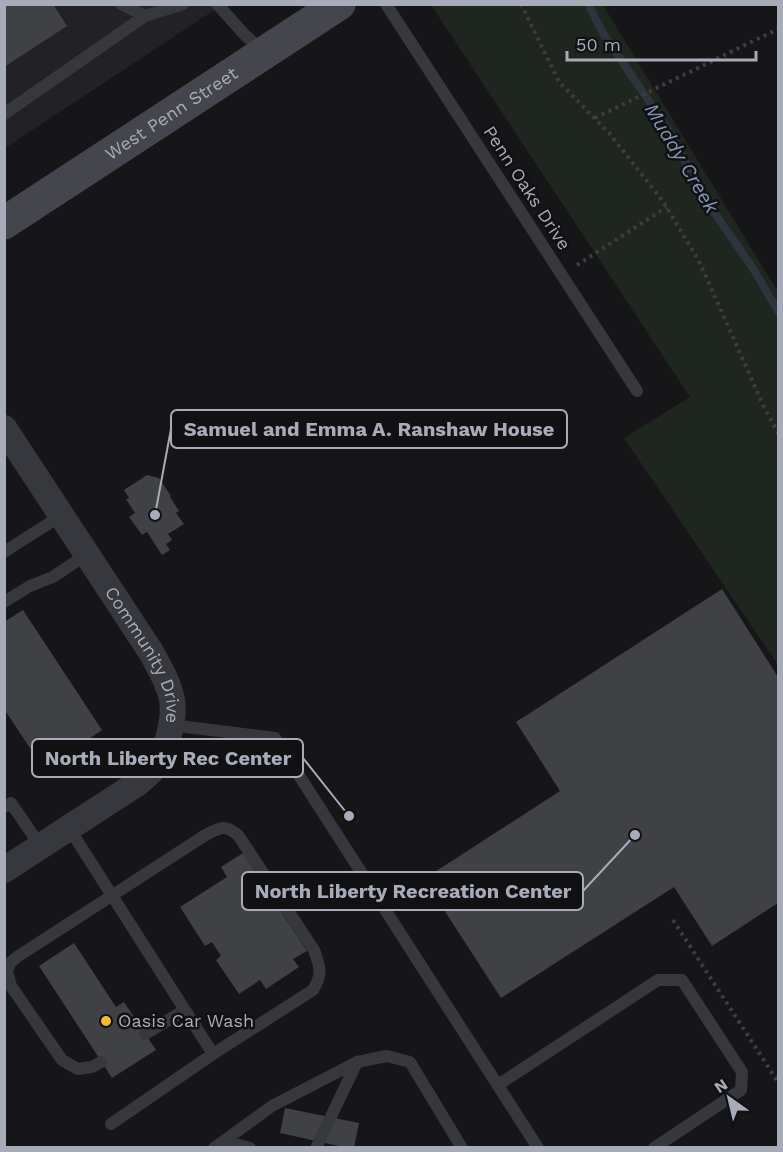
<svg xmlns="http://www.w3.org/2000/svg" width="783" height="1152" viewBox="0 0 783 1152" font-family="'Work Sans',sans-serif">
  <rect width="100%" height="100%" fill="#161618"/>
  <path fill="#222225" d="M5,5H222L5,148Z"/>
  <path fill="#1e261f" d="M431,5H603L778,292V665L624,438L690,397Z"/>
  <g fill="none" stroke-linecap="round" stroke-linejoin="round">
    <path stroke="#2c343c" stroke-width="8" d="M588,4L604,35L666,126L705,199L754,270L778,311"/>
  </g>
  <path fill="#404145" d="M4,4H53L67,26L4,67Z
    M147,475L159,478L171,496L170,497L179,511L176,513L184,524L168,534L172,540L166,544L170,550L162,555L147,532L142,535L129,517L135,513L126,499L129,498L124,490Z
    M722,589L778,677V903L712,946L674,887L501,998L424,879L560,791L516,722Z
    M23,610L102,730L44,769L4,709V622Z
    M243,853L307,951L293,959L299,967L266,989L260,980L239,994L216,960L221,956L212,942L205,946L180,907L227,877L221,867Z
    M74,943L116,1007L124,1002L156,1050L112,1078L39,966Z
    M285,1108L359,1123L354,1148H348L280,1133Z"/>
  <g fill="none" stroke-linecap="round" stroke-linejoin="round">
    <path stroke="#3d3e44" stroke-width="4" stroke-dasharray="3 4.5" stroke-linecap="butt" d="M521,4L559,82L609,133L662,200L699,261L763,405L778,433
      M595,118L778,29
      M577,265L667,207
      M673,920L778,1082"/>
    <path stroke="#37383d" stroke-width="12" d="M121,4L145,16L183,4
      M217,4L245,35L264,52
      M386,4L637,391
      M4,114L145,16
      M4,552L62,515
      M4,602L30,586L53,577L87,554
      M171,725L275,738L538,1148
      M4,807L11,803L41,847
      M69,828C117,904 165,979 213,1054L313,990C323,974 320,967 314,950L238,835C225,825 222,827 207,834L17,957L10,963L7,971L11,986L62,1060L78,1069L92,1067L101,1062
      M145,1034L185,1010
      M498,1085L658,980H682L742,1072L741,1090L654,1148
      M111,1124L213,1054
      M224,1141L250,1148
      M214,1148L272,1106L357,1062L387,1056L410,1062L462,1148
      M316,1148L357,1062"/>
    <path stroke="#37383d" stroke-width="26" id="s1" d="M4,428L151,652C159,667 169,683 172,700C175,718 167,753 155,767C150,773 144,778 138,783L4,870"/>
    <path stroke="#45464d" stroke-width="33" id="s2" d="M4,223L339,4"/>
  </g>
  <circle fill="#f2bd34" stroke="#111113" stroke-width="2" cx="106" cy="1021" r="6"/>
  <g text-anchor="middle" stroke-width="5" stroke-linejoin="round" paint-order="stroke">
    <g font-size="18" fill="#a8acb8" stroke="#111113">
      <text dy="6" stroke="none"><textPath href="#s2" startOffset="200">West Penn Street</textPath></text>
      <text transform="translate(527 188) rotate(57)" y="6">Penn Oaks Drive</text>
      <text dy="6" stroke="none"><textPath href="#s1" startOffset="268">Community Drive</textPath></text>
    </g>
    <g font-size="18" fill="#a8acb8" stroke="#111113" text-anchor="start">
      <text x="118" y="1027">Oasis Car Wash</text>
    </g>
    <g font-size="20" font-style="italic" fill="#7f97b3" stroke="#111113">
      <text transform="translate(682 158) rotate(59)" y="7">Muddy Creek</text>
    </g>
  </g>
  <path fill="none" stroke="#a8acb8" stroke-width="2" d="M155 515L171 429M349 816L303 758M635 835L583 891"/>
  <g fill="#a8acb8" stroke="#111113" stroke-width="2">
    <circle cx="155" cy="515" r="6"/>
    <circle cx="349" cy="816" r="6"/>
    <circle cx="635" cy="835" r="6"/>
  </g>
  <g fill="#111113" stroke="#a8acb8" stroke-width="2">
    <rect x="171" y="410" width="396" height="38" rx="6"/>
    <rect x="32" y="739" width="271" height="38" rx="6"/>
    <rect x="242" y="872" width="341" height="38" rx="6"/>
  </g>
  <g font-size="20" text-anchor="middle" font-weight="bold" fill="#a8acb8">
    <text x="369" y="436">Samuel and Emma A. Ranshaw House</text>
    <text x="168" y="765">North Liberty Rec Center</text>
    <text x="413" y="898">North Liberty Recreation Center</text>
  </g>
  <rect width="783" height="1152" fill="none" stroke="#a8acb8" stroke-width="12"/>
  <g transform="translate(729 1098) rotate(326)" stroke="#111113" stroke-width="4.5" paint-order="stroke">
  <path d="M0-4.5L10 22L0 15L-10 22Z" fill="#a8acb8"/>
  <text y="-9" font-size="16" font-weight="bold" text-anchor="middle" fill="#a8acb8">N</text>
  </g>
  <path d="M567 51v9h189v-9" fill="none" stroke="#a8acb8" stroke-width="3"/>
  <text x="576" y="51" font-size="18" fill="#a8acb8" stroke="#111113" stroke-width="4.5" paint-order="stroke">50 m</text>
</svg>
